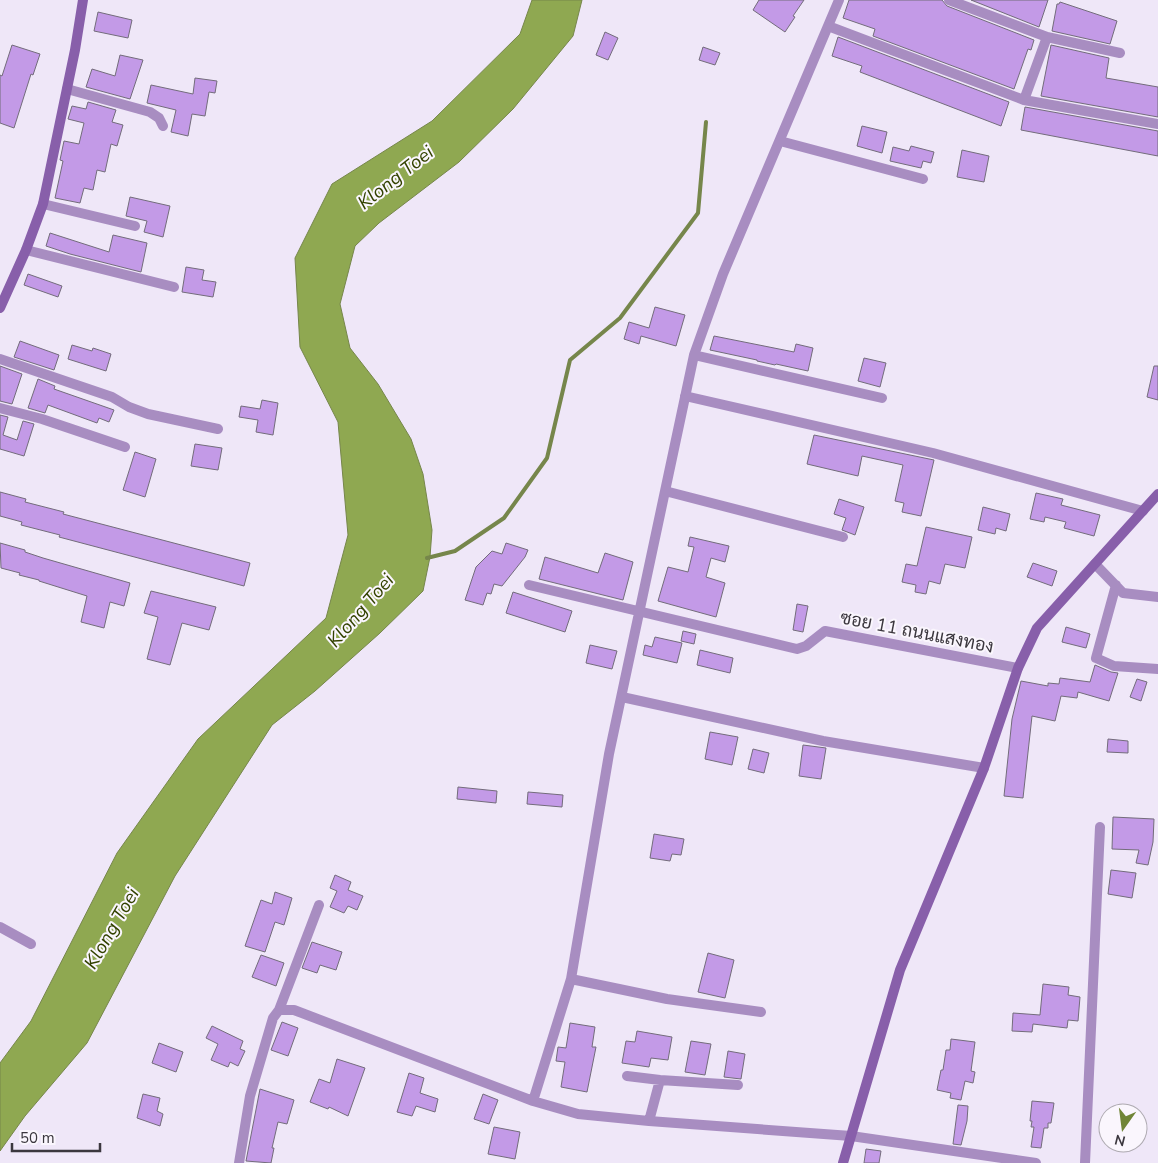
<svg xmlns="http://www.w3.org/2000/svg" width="1158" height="1163" viewBox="0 0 1158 1163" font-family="'Nunito Sans',Sarabun,sans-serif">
  <rect width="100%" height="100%" fill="#efe7f8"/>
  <path fill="#8fa851" stroke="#76864b" d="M532,0H582L573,36L513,109L459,162L379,223L355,246L340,304L350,348L378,384L411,439L423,474L432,530L430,557L423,591L380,633L315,691L272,725L175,876L87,1043L25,1116L0,1151V1063L31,1021L117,853L198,739L326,618L348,535L338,422L300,347L295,258L332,184L432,121L520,34Z"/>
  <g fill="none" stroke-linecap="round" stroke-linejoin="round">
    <path stroke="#76864b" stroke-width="4" d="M427,558L455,551L504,518L547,458L570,360L620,318L698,213L706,122"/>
  </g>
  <path fill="#c39ae7" stroke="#736c7b" d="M759,0H804L793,16L795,17L785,32L753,10Z
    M849,0H942L947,6L1034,40L1031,50L1028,49L1014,89L873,36L875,29L843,18Z
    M971,0H1048L1039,27Z
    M1060,2L1117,21L1110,44L1052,31L1057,4H1059Z
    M98,12L132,20L128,38L94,31Z
    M605,32L618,38L608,60L596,55Z
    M838,37L1009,102L1001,126L860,72L862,66L832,56Z
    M12,45L40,54L33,75L31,74L14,128L0,123V75L2,76Z
    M1051,45L1109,58L1106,78L1158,87V117L1041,96Z
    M703,47L720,53L715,65L699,60Z
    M120,55L143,60L130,99L86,87L92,69L115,76Z
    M195,78L217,81L215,93L209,92L205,116L192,114L188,136L171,132L176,110L147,103L151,85L193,94Z
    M88,102L116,110L112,122L123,125L117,146L111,144L105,172L97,170L93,190L84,188L80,203L55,198L63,161L60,160L64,141L79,144L84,123L68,119L72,106L86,109Z
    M1025,107L1158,131V156L1021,130Z
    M862,126L887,132L882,153L857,146Z
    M911,146L934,152L931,163L923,161L921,168L890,161L893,147L909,151Z
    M962,150L989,156L984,182L957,177Z
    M130,197L170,206L163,237L144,232L147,221L126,216Z
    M50,233L109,252L113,235L147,243L141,272L70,254L46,246Z
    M186,267L204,270L202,280L216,282L213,297L182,292Z
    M28,274L62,286L58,297L24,285Z
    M655,307L685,315L676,346L641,336L639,344L624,339L629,322L649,328Z
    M714,336L794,352L796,344L813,348L808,371L776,364L775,365L757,361V360L710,350Z
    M20,341L59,355L54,370L14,357Z
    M72,345L92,351L93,348L111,354L106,371L68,359Z
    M864,358L886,363L880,387L858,381Z
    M0,366L22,374L12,404L0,401Z
    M1154,366H1158V400L1147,397Z
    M38,379L55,386L54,389L114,410L109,422L99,418L97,423L48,405L45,413L28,408Z
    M262,400L278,403L273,435L256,432L258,420L239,417L241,406L260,409Z
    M0,415L8,417L3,435L17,440L23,421L34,424L24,456L0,449Z
    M814,435L934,460L921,516L902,512L904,503L895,501L903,465L862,456L858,476L807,464Z
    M195,444L222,448L218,470L191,466Z
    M135,452L156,459L145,497L123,490Z
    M0,492L26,499L25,502L64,512L63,514L250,563L244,586L59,537L60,535L21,525L22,522L0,516Z
    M1036,493L1063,499L1061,505L1100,515L1094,536L1064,528L1066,522L1045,517L1044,522L1030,519Z
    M839,499L864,507L855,535L842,530L846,518L834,514Z
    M983,507L1010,514L1006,531L996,528L995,534L978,530Z
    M926,527L972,537L965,568L945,564L940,584L929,581L926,594L915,592L916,585L902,582L906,564L917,566Z
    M690,537L729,546L725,562L711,558L706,577L725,583L716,617L658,601L668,567L688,572L694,547L688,546Z
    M0,543L25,550V552L43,558L130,583L124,606L110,602L104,628L81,622L87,596L39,581V580L19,575L20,573L1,568Z
    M506,543L528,550L525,557L502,586L494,584L491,594L487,593L483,605L465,600L476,567L492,551L502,554Z
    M605,553L633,562L623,600L539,579L545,557L598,573Z
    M1033,563L1057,571L1052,586L1027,577Z
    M151,591L216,607L209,630L182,623L170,665L147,659L158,617L144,613Z
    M513,592L572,611L565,632L506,613Z
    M797,604L808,606L803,632L793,630Z
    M1066,627L1090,634L1086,648L1062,642Z
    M683,631L696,634L694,644L681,641Z
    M655,637L682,643L677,663L643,655L645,645L652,647Z
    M590,645L617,651L612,669L586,663Z
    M700,650L733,658L730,673L697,665Z
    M1095,665L1111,672L1118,673L1109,701L1078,692L1077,698L1061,696L1055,721L1032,716L1023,798L1004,796L1012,719L1021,681L1048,686V683L1059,684L1060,678L1090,682Z
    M1137,679L1147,682L1141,701L1130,697Z
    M710,732L738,737L732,765L705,759Z
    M1108,739L1128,741V753L1107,752Z
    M803,745L826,748L821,779L799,776Z
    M753,749L769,753L764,773L748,769Z
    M458,787L497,791L496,803L457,799Z
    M528,792L563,795L562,807L527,804Z
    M1113,817L1154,819L1153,842L1148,865L1136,863L1139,850L1112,849Z
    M654,834L684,839L681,855L672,854L670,861L650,858Z
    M1111,870L1136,873L1132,898L1108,894Z
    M335,875L351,882L348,890L363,896L357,910L348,906L344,913L330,907L337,891L330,888Z
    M275,892L292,898L284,925L275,922L265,952L245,946L261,900L272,904Z
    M312,942L342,952L336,970L320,965L317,973L302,968Z
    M708,953L734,960L725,998L698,992Z
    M261,955L284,963L276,986L252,977Z
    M1043,984L1069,987L1068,995L1080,997L1078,1021L1068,1020L1067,1028L1033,1024L1032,1032L1012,1031L1013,1013L1040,1015Z
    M282,1022L298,1028L288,1056L271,1050Z
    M570,1023L595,1027L592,1047H596L587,1092L561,1087L565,1062L556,1061L558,1047L566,1048Z
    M212,1026L243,1041L240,1049L245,1051L238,1066L230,1062L228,1067L211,1060L218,1044L206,1038Z
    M637,1031L672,1037L668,1060L651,1058L649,1067L622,1063L626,1041L635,1042Z
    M951,1039L975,1042L971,1071L975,1072L973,1083L965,1081L961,1100L950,1098L951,1093L937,1090L941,1070H943L946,1050H950Z
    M691,1041L711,1044L705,1075L685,1072Z
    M159,1043L183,1052L176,1072L152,1063Z
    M728,1051L745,1054L741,1079L724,1077Z
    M337,1059L365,1068L348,1116L329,1107L328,1109L310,1102L319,1079L330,1083Z
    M409,1073L424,1078L420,1093L438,1099L435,1112L416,1106L412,1116L397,1112Z
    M260,1089L294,1100L287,1124L278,1122L272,1148H274L271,1163L246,1161Z
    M143,1094L160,1098L157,1111L163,1114L160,1126L137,1118Z
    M483,1094L498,1100L489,1124L474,1119Z
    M1032,1101L1054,1103L1051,1123H1048V1128H1044L1041,1148L1031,1147L1034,1127H1031L1032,1121H1030Z
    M958,1105L968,1106L967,1121L961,1145L953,1144Z
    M494,1127L520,1132L515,1159L488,1154Z
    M866,1149L881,1151L879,1163H864Z"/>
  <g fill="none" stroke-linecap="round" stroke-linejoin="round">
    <path stroke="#a88dc1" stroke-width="10" d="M949,0L1047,37L1120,53
      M828,26L1024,100L1158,124
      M67,89L150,112L159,118L163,126
      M1024,100L1047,37
      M780,141L923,179
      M43,204L135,226
      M26,250L174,287
      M694,355L882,398
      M0,359L112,397L129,407L148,414L218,429
      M685,396L933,453L1143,511
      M0,408L42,419L125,447
      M665,491L843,537
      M1095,564L1123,593L1158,597
      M529,585L797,649L806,646L825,631L1018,668
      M1116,585L1096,658L1114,666L1158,669
      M622,697L823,741L984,768
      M0,927L31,944
      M571,979L667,999L761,1012
      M279,1010L319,905
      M627,1076L660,1080L738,1085
      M533,1101L571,979L609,754L694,355L723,274L839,0
      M649,1121L660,1080
      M239,1163L250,1096L273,1018L279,1010H294L533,1101L578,1114L649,1121L851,1136L1036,1163
      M1085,1163L1100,827"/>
    <path stroke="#885faa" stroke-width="10" d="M0,308L26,250L43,204L75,50L83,0
      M843,1163L900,970L984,768L1018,668L1037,628L1158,494"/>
  </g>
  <g text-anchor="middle" stroke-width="4" stroke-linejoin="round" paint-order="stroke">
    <g font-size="18" fill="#3b373e" stroke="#faf6fd">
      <text transform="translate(917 632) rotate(11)" y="6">ซอย 11 ถนนแสงทอง</text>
    </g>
    <g font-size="19" font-style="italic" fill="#334200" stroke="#faf6fd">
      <text transform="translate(395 177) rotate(-38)" y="7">Klong Toei</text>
      <text transform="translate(360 610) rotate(-49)" y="7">Klong Toei</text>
      <text transform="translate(111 928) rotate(-60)" y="7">Klong Toei</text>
    </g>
  </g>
  <g transform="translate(1123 1128) rotate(194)"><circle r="24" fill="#faf6fd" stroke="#aeaab1"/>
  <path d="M0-4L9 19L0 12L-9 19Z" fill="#708537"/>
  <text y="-8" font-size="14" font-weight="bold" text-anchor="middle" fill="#3b373e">N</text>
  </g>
  <path d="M12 1143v8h88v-8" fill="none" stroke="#3b373e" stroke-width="2.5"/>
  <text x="20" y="1143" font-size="15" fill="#3b373e" stroke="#faf6fd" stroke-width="4" paint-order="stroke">50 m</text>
</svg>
